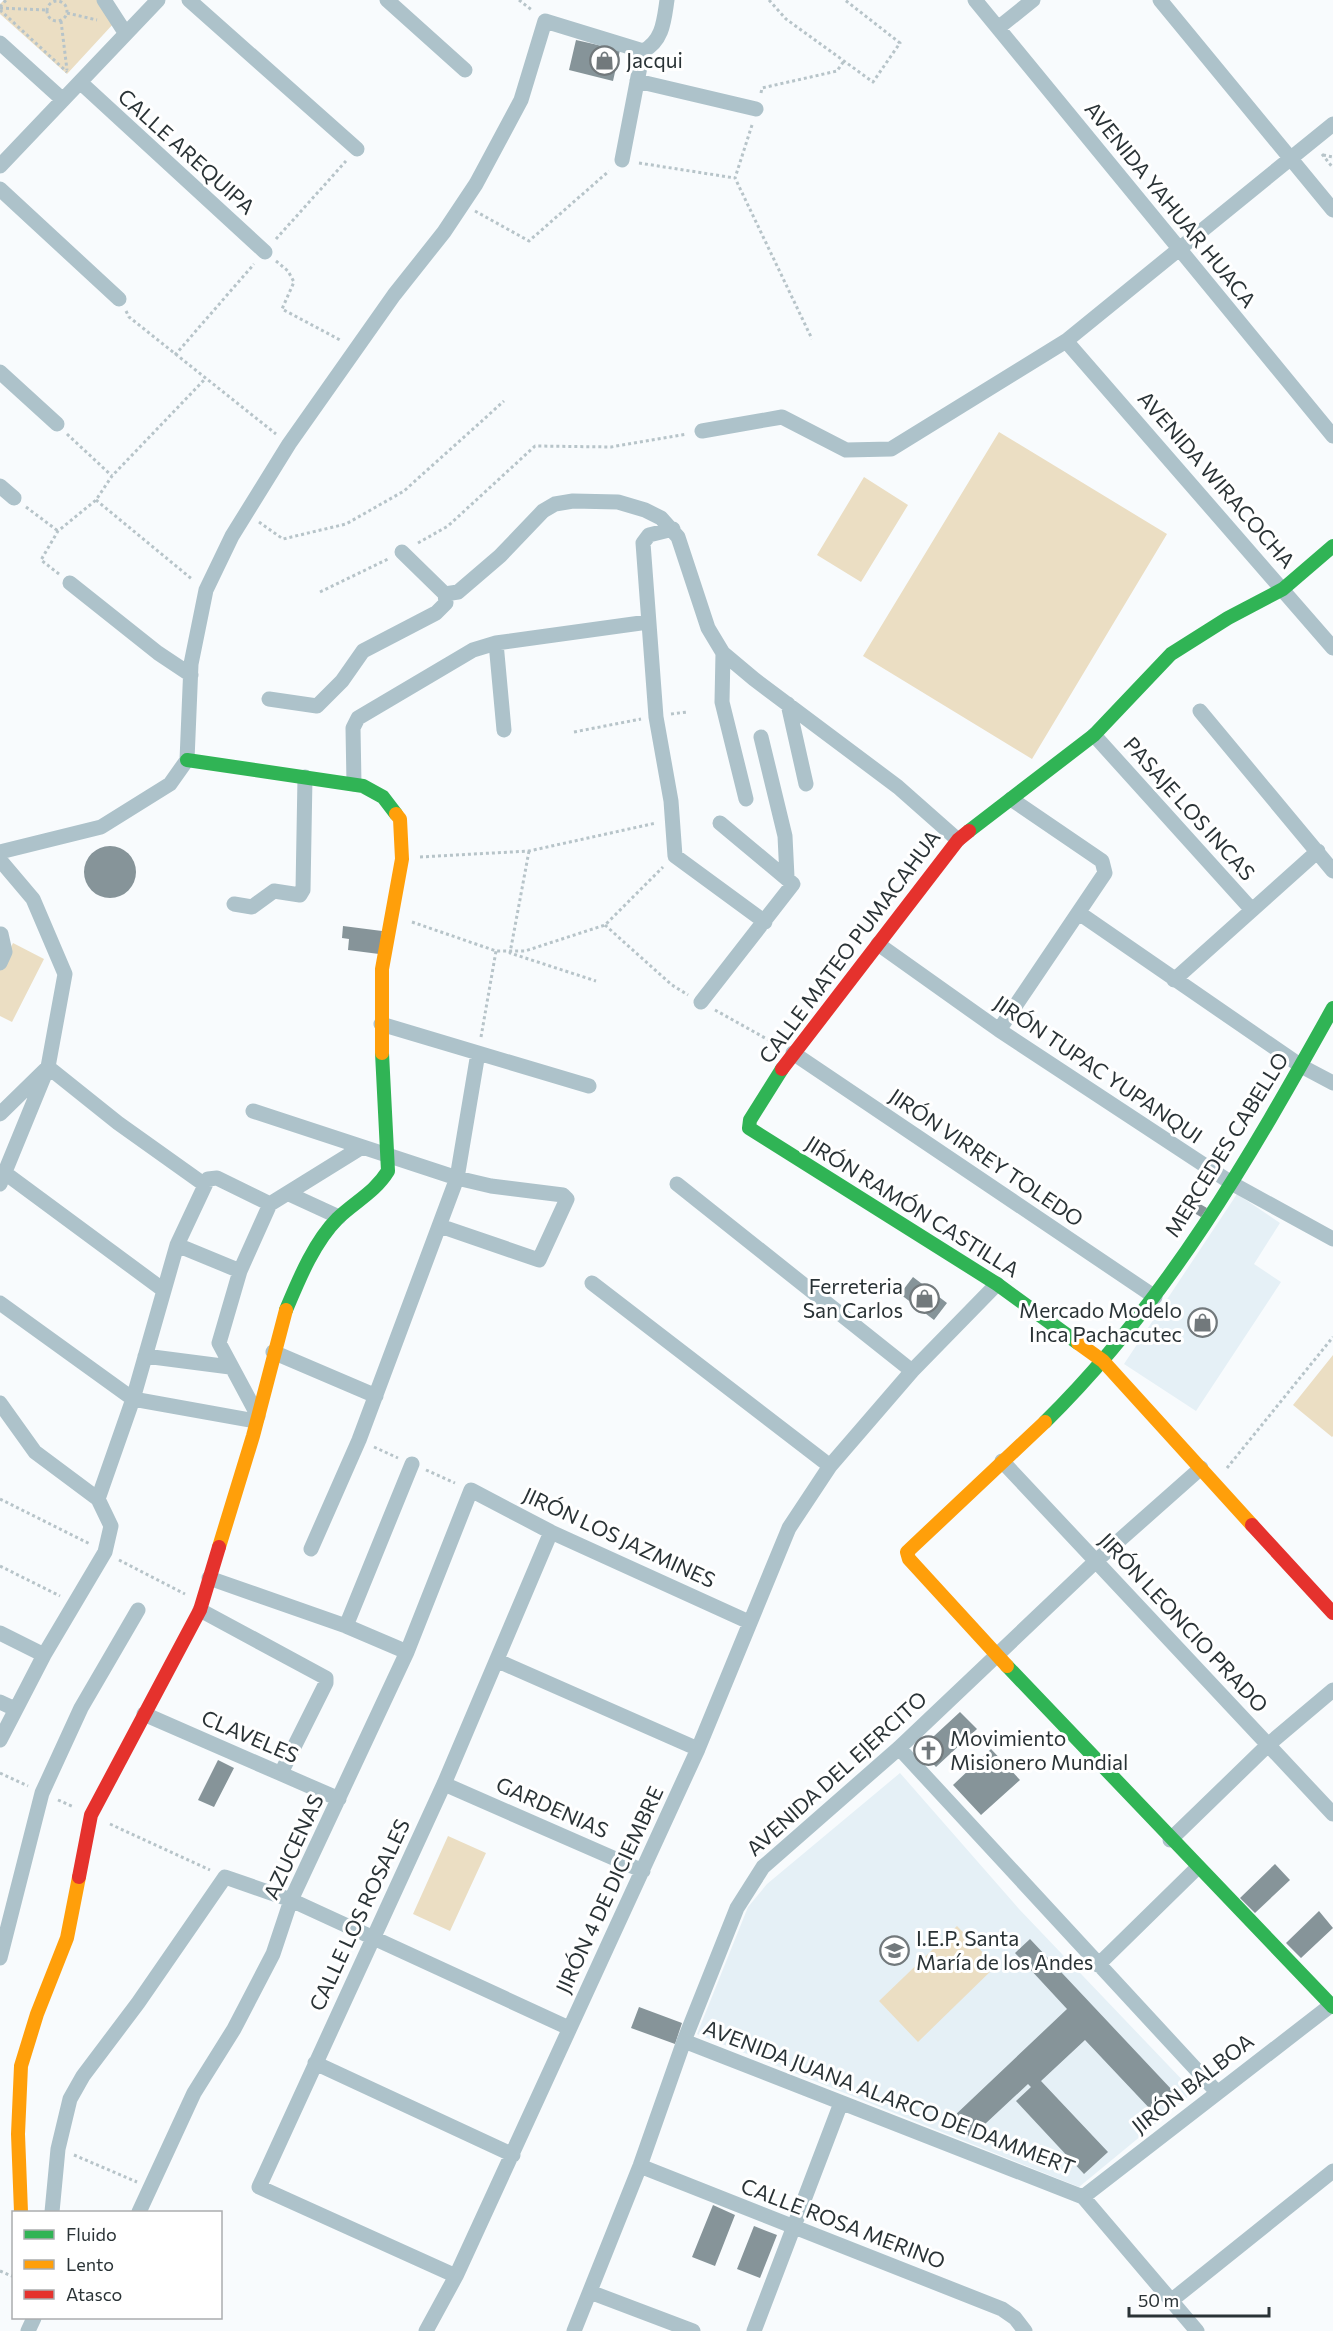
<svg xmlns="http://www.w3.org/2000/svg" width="1333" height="2331" viewBox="0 0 1333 2331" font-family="Commissioner,sans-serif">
  <rect width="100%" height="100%" fill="#f8fbfd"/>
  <path fill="#e5f0f6" d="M1237,1194L1280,1223L1254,1264L1281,1282L1196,1411L1124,1364Z
    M900,1773L1019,1909L1189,2087L1187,2098L1079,2187L697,2034L748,1907L767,1884Z"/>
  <path fill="#ebdec3" d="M4,0H99L114,23L67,74L0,14V4Z
    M999,432L1167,534L1032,759L863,656Z
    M864,477L908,505L861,582L817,555Z
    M13,943L44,959L12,1022L0,1016V969Z
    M1333,1355V1436L1332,1437L1293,1405Z
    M448,1836L486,1853L450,1931L413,1914Z
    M957,1926L996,1966L918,2042L879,2001Z"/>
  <path fill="#869499" d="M576,40L620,50L613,81L569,70Z
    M84 872a26 26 0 1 1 52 0a26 26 0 1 1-52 0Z
    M343,926L382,931L379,954L348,950L349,939L342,938Z
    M1195,1201L1207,1208L1201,1217L1189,1210Z
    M913,1277L947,1303L934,1320L900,1294Z
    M960,1712L977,1729L936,1767L920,1749Z
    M991,1749L1020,1780L981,1815L953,1785Z
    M218,1760L234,1768L214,1807L198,1800Z
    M1275,1864L1290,1880L1255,1913L1240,1898Z
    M1319,1911L1333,1928L1301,1958L1286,1943Z
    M1030,1939L1173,2091L1152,2111L1085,2040L1041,2081L1108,2152L1084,2174L1016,2101L1031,2087L1028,2084L970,2138L952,2118L1067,2009L1015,1953Z
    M639,2007L682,2023L675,2044L631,2028Z
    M713,2205L735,2215L715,2266L692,2257Z
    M754,2226L777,2235L760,2278L737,2269Z"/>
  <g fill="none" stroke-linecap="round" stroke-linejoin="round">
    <path stroke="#b7c4c9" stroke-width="3" stroke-dasharray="3 3" stroke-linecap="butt" d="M519,0L533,11
      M769,0L786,19L873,82L900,43L845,0
      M47 11a10 10 0 1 1 20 0a10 10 0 1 1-20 0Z
      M0,7L6,0
      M0,8L47,10
      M0,10L67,72
      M67,13L97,20
      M61,21L67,70
      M761,93L762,88L837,71L844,61
      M752,125L735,178L812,339
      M1322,154L1333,168
      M1323,155L1333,157
      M639,163L735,178
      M475,211L529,241L609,171
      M276,239L346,161
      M276,261L288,271L294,282L282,309L342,341
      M126,311L129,317L276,434
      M175,355L254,264
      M67,434L112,476
      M96,500L193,580
      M26,507L58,531
      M259,522L283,539L346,524L404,491L504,401
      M418,543L448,526L535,446L611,447L687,434
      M59,574L41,560L58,531L96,500L112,476L204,380
      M320,592L388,559
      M671,714L687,712
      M574,732L641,719
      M529,851L510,953L596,981
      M420,857L529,851L656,823
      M412,922L496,951H525L605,925L663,867
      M605,925L672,985L688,995
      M715,1010L774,1043
      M481,1037L496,951
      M374,1447L398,1458
      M1227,1468L1333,1337
      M426,1470L455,1483
      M0,1499L90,1544
      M119,1560L185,1594
      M0,1566L60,1596
      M0,1773L28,1786
      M58,1800L74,1807
      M110,1824L210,1870
      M74,2155L137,2182
      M0,2271L14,2277"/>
    <path stroke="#adc2ca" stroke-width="15" d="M104,0L126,34
      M189,0L357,149
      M387,0L465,70
      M975,0L1333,436
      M1160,0L1333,210
      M998,28L1033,0
      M0,43L63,100
      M637,81L756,109
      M80,82L265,252
      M622,160L643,51
      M0,166L158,0
      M0,189L119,299
      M1066,341L1333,648
      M0,372L57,424
      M702,431L782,417L846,450L891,449L1066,341L1333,124
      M0,486L14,498
      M673,529L649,535L643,543L656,717L671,801L675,856L765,922
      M402,552L445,594L458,592L500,556L543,511L555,504L573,501L618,502L645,510L661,518L678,537L708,628L723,653L754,679L898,787L958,840
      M70,583L158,653L191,675
      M496,643L504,730
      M723,653L722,702L746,799
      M269,699L317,706L342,681L363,651L436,613L446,603L445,594
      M788,704L806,784
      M1200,711L1333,871
      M1094,735L1252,910
      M761,737L785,836L787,877
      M354,784L353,728L358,718L473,650L496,643L648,622
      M0,852L101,827L170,784L187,760L191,664L206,590L232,536L289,444L394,295L444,232L476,184L521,100L545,21L643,51C663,41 664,20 667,0
      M0,860L33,899L65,974L48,1067L0,1184
      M234,904L252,907L274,891L300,895L303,890L305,777
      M1079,913L1301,1066L1333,1083
      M878,944L999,1030L1233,1184L1333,1239
      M0,963L5,952L1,934
      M1174,980L1318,851
      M701,1002L793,884L720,823
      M381,1024L589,1086
      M999,1030L1105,873L1102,861L1011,799
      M793,1053L1155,1297
      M253,1111L457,1178L491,1186L563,1195L567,1199L539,1260L440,1226
      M0,1114L48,1067L118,1123L205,1185
      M5,1173L162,1289
      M677,1184L912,1371
      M289,1194L339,1217
      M177,1245L240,1271
      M592,1283L830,1466
      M0,1303L133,1399L256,1421
      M273,1352L376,1396
      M145,1356L230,1367
      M0,1403L35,1452L98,1499
      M258,1416L219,1343L240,1271L270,1204L362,1147
      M1002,1461L1333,1814
      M311,1549L359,1440L457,1178L478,1053
      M209,1578L346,1626L407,1652
      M200,1610L326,1678V1683L281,1773
      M346,1626L412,1464
      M0,1633L44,1655
      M498,1661L698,1749
      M0,1702L15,1709
      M144,1714L339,1799
      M0,1740L44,1655L105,1552L111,1526L98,1499L133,1399L177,1245L208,1179L217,1178L270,1204
      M899,1748L1216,2091
      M444,1784L643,1871
      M1170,1840L1269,1744L1333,1690
      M0,1958L42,1793L81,1708L138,1610
      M1098,1965L1197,1868
      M684,2041L1083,2197L1197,2331
      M315,2063L513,2155
      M640,2166L1002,2309L1015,2318L1025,2331
      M1083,2197L1330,2006
      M52,2212L58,2149L70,2099L83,2076L138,2003L225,1877L291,1900L569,2028
      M139,2212L194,2093L234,2029L273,1954L291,1900L407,1652L471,1490L551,1532L749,1622
      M456,2276L259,2187L444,1784L551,1532
      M590,2292L693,2331
      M1172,2300L1333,2171
      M28,2331L34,2318
      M426,2331L456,2276L698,1749L789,1528L830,1466L912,1371L997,1284
      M574,2331L640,2166L684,2041L737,1908L763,1867L899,1748L1096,1561L1201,1468
      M754,2331L841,2103"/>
    <path stroke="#30b455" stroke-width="14" d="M187,760L363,786L383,797L396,814
      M969,831L1094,735L1171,654L1228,618L1283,589L1333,546
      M782,1069L750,1120L749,1128L997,1284L1078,1343
      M286,1310C299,1279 314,1242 338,1218C356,1201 375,1192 388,1171L382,1053
      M1045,1422C1167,1302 1250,1157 1333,1008
      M1007,1666L1333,2007"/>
    <path stroke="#ff9f0a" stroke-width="14" d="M382,1053V969L402,859L400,819L396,814
      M1078,1343L1103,1361L1252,1525
      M219,1547L253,1436L286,1310
      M1007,1666L909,1559L907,1552L1045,1422
      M21,2212L18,2134L21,2066L37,2014L67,1938L79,1877"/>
    <path stroke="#e5322d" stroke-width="14" d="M782,1069L958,840L969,831
      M1252,1525L1333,1613
      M79,1877L91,1815L200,1610L219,1547"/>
  </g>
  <defs>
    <symbol id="shop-ring" viewBox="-11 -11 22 22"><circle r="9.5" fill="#fff" stroke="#72797c" stroke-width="1.5"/><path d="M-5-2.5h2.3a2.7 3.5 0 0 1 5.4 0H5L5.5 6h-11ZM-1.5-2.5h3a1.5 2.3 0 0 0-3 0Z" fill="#72797c"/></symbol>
    <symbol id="church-ring" viewBox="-11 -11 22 22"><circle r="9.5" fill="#fff" stroke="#72797c" stroke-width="1.5"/><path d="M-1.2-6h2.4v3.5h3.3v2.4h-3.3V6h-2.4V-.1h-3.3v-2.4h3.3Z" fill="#72797c"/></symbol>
    <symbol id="school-ring" viewBox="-11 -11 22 22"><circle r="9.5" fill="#fff" stroke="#72797c" stroke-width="1.5"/><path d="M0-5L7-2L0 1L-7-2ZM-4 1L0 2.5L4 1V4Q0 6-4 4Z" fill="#72797c"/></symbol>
  </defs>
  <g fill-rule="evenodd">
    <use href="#shop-ring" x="588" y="44" width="33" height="33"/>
    <use href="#shop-ring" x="908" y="1282" width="33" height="33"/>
    <use href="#shop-ring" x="1186" y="1306" width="33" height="33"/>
    <use href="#church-ring" x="912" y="1734" width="33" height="33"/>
    <use href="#school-ring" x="878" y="1934" width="33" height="33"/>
  </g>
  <g text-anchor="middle" stroke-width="6" stroke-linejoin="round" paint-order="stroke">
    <g font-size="21" fill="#2a3336" stroke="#fff" text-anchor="start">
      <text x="626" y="68">Jacqui</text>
      <text x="903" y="1294" text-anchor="end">Ferreteria<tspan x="903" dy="24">San Carlos</tspan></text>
      <text x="1182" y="1318" text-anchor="end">Mercado Modelo<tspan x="1182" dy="24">Inca Pachacutec</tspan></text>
      <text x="950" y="1746">Movimiento<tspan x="950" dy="24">Misionero Mundial</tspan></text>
      <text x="916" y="1946">I.E.P. Santa<tspan x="916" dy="24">María de los Andes</tspan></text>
    </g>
    <g font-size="21" fill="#2a3336" stroke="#fff">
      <text transform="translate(186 152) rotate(42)" y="7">CALLE AREQUIPA</text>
      <text transform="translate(1170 205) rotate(51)" y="7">AVENIDA YAHUAR HUACA</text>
      <text transform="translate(1216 480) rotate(49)" y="7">AVENIDA WIRACOCHA</text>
      <text transform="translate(1189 809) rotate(48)" y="7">PASAJE LOS INCAS</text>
      <text transform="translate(850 947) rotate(-53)" y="7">CALLE MATEO PUMACAHUA</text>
      <text transform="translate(1098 1070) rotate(34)" y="7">JIRÓN TUPAC YUPANQUI</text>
      <text transform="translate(1227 1145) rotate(-58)" y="7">MERCEDES CABELLO</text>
      <text transform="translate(986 1158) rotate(34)" y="7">JIRÓN VIRREY TOLEDO</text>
      <text transform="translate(912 1207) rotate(32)" y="7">JIRÓN RAMÓN CASTILLA</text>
      <text transform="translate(619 1538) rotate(25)" y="7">JIRÓN LOS JAZMINES</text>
      <text transform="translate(1183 1623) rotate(47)" y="7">JIRÓN LEONCIO PRADO</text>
      <text transform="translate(250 1737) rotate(23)" y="7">CLAVELES</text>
      <text transform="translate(837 1774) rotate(-42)" y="7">AVENIDA DEL EJERCITO</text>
      <text transform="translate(552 1808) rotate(24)" y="7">GARDENIAS</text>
      <text transform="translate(294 1847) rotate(-65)" y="7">AZUCENAS</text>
      <text transform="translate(610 1890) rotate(-65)" y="7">JIRÓN 4 DE DICIEMBRE</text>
      <text transform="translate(360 1915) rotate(-65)" y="7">CALLE LOS ROSALES</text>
      <text transform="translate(1193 2084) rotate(-38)" y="7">JIRÓN BALBOA</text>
      <text transform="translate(889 2098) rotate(21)" y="7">AVENIDA JUANA ALARCO DE DAMMERT</text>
      <text transform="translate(843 2224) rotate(21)" y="7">CALLE ROSA MERINO</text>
    </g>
  </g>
  <rect x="12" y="2211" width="210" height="108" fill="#ffffff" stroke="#aaadaf" stroke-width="1.5"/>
  <rect x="24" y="2230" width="30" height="9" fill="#30b455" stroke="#aaadaf" stroke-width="1.5"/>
  <text x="66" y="2241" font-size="18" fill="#2a3336">Fluido</text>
  <rect x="24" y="2260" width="30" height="9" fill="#ff9f0a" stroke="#aaadaf" stroke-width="1.5"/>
  <text x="66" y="2271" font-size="18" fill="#2a3336">Lento</text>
  <rect x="24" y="2290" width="30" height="9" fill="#e5322d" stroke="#aaadaf" stroke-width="1.5"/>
  <text x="66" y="2301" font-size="18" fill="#2a3336">Atasco</text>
  <path d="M1129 2307v9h140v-9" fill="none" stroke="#2a3336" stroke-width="3"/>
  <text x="1138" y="2307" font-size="18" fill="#2a3336" stroke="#ffffff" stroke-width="4.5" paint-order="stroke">50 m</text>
</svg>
